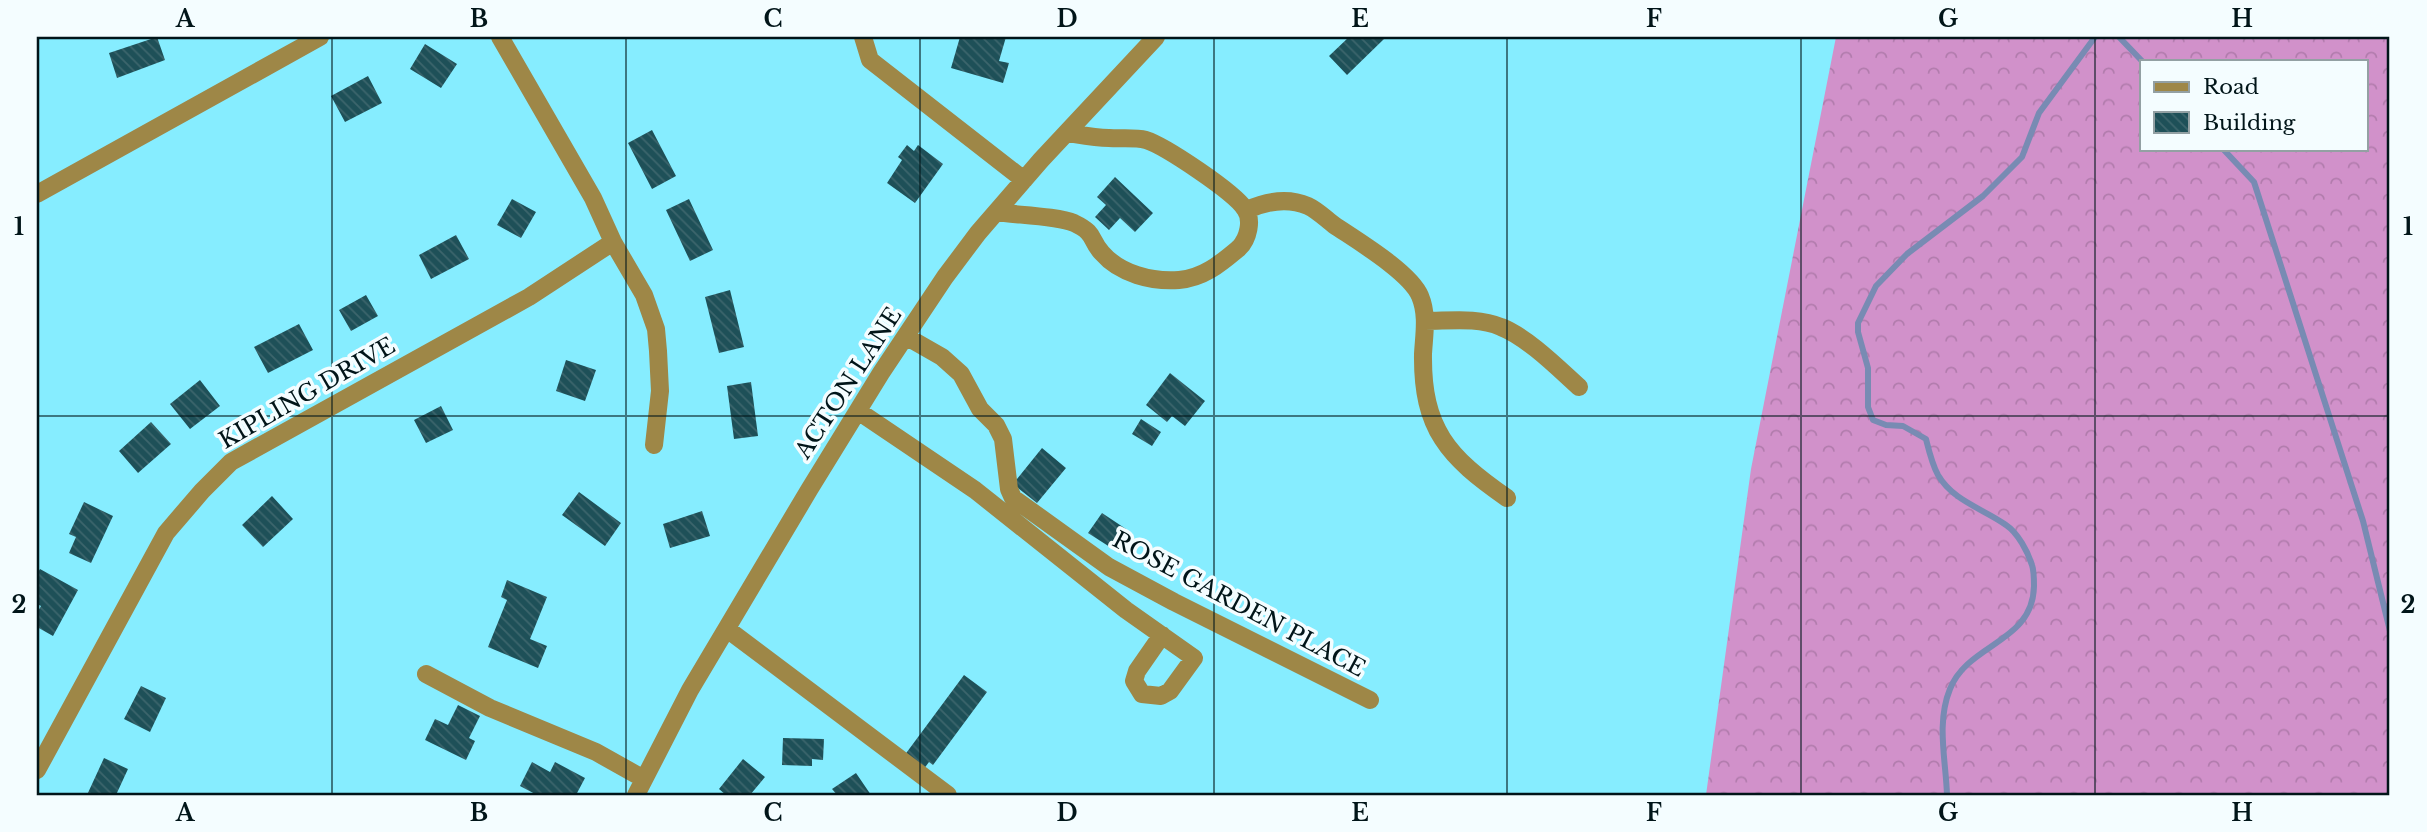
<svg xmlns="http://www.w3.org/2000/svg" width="2427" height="832" viewBox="0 0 2427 832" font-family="'Libre Baskerville',serif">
  <defs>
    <pattern id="forest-crowns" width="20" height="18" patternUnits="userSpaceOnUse" patternTransform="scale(1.75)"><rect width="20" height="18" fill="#d191ca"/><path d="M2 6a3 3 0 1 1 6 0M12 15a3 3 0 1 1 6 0" fill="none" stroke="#b27cad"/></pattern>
    <pattern id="building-back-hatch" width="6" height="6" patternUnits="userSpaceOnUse" patternTransform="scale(1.75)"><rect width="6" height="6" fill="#1e5058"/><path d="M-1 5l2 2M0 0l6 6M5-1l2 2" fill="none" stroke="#3c656c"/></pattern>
  </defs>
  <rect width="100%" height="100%" fill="#86edff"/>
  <path fill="url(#forest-crowns)" fill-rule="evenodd" d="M1836,37H2390V795H1706L1751,469ZM2142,61H2366V149H2142Z"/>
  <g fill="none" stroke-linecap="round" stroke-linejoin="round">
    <path stroke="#788bb3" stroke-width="6" d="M2119,37L2142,61
      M2223,149L2254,182L2363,521L2390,631
      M1947,795C1946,761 1936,723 1950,689C1968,643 2033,643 2034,586C2034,579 2034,571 2032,565C2028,552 2018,533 2006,525C1984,509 1953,501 1938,475C1932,464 1929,451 1926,439L1903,426L1886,425L1873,420L1868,407V368L1858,332V323L1876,286L1907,254L1983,196L2022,157L2039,113L2095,37"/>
  </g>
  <path fill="url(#building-back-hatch)" d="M157,37L165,60L117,78L109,53Z
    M960,37H1006L999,61L1009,63L1003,83L951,68Z
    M1349,37H1382L1384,39L1347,75L1329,56Z
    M425,44L457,64L441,88L410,69Z
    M368,76L382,103L345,122L331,96Z
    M652,130L676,176L652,189L628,143Z
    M907,145L914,151L918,145L943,164L915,203L887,183L902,160L898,157Z
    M1115,177L1153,213L1135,232L1120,218L1109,230L1095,217L1106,205L1097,197Z
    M512,199L536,212L521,238L497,225Z
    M689,199L713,250L690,261L666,210Z
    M456,235L469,259L431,279L419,255Z
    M730,290L744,347L719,353L705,297Z
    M366,295L378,316L351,331L339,310Z
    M299,324L313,350L268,373L254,347Z
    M566,360L596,370L585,401L556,391Z
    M1170,373L1205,401L1185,426L1172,416L1167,422L1146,405Z
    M200,380L220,406L190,429L170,404Z
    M751,382L758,436L734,439L727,386Z
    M441,406L453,430L426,443L414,420Z
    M1141,419L1161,432L1152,446L1132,434Z
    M151,422L171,444L138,473L119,451Z
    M1042,448L1066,468L1037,503L1013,484Z
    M579,492L621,523L605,546L562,515Z
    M272,496L293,519L263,547L242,525Z
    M84,502L113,516L91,563L69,553L76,537L69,534Z
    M702,511L710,536L670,548L663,524Z
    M1102,513L1126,529L1113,549L1088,533Z
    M40,569L78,590L53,636L37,627V613L41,606L37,604V574Z
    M507,580L547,597L530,639L547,646L538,668L488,647L507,600L501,597Z
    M964,675L987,692L933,765L929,762L923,770L904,756Z
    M141,686L166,698L150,732L124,719Z
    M458,705L480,716L469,738L475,741L466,760L425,740L435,719L448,725Z
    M783,738L824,739L823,760L812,759V766L782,765Z
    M104,758L128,769L116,795H87Z
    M743,759L765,777L750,795H726L719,789Z
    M532,762L550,772L555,762L585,778L576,795H537L520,786Z
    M856,773L871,795H837L832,789Z"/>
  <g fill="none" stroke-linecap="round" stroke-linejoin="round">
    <path stroke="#9e8747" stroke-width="18" d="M500,37L593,198L613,242L644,295L656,329L658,351L660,391L654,445
      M863,37L870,60L1024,180
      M37,194L320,37
      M1247,210C1267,201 1287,197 1308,206C1317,210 1326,219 1334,225C1356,240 1410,272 1420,296C1428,315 1424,335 1423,354C1422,429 1448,457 1507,498
      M996,212C1015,215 1058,216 1074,223C1097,234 1089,239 1102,253C1120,274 1152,282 1179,280C1204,278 1221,263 1239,248C1248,239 1253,220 1245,209C1234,192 1165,146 1146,140C1134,137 1121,139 1109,138C1095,138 1080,135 1067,133
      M1425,321C1450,321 1478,317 1501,327C1527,337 1558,368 1579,387
      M907,337L942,357L961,374L980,409L996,425L1003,439L1009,489L1013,498L1109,567L1174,602L1370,700
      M858,411L975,490L1126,610L1194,658L1170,691L1161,696L1142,694L1134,681L1137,671L1162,635
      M727,629L948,795
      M426,674L490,708L596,752L644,779
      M37,770L166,533L202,491L231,462L529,297L613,242
      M636,795L690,690L809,490L881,373L945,277L978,233L1041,160L1156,37"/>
  </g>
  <path fill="none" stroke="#011519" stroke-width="2" stroke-opacity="0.55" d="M332,37V795M626,37V795M920,37V795M1214,37V795M1507,37V795M1801,37V795M2095,37V795M37,416H2390"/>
  <g text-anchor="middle" stroke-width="7" stroke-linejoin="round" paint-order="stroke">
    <g font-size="23" fill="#011519" stroke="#f4fdff">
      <text transform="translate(848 383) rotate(-57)" y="8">ACTON LANE</text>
      <text transform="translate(307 393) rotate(-30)" y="8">KIPLING DRIVE</text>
      <text transform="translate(1239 604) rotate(28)" y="8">ROSE GARDEN PLACE</text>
    </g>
  </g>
  <rect width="2427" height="832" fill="none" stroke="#f4fdff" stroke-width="77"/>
  <rect x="2140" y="60" width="228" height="91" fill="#f4fdff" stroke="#93a0a3" stroke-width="2"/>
  <rect x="2154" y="82" width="35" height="10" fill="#9e8747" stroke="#93a0a3" stroke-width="2"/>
  <text x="2203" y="94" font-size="21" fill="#011519">Road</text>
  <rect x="2154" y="112" width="35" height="21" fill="url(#building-back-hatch)" stroke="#93a0a3" stroke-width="2"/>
  <text x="2203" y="130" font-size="21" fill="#011519">Building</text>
  <rect x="38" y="38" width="2350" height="756" fill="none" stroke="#011519" stroke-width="2.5"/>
  <g font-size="23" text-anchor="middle" font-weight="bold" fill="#011519">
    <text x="185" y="27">A</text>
    <text x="479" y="27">B</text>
    <text x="773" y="27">C</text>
    <text x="1067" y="27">D</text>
    <text x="1360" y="27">E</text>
    <text x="1654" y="27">F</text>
    <text x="1948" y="27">G</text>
    <text x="2242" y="27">H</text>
    <text x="19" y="235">1</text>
    <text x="2408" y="235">1</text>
    <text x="19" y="613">2</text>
    <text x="2408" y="613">2</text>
    <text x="185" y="821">A</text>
    <text x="479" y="821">B</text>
    <text x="773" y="821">C</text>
    <text x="1067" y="821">D</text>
    <text x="1360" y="821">E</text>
    <text x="1654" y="821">F</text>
    <text x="1948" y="821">G</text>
    <text x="2242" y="821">H</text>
  </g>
</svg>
